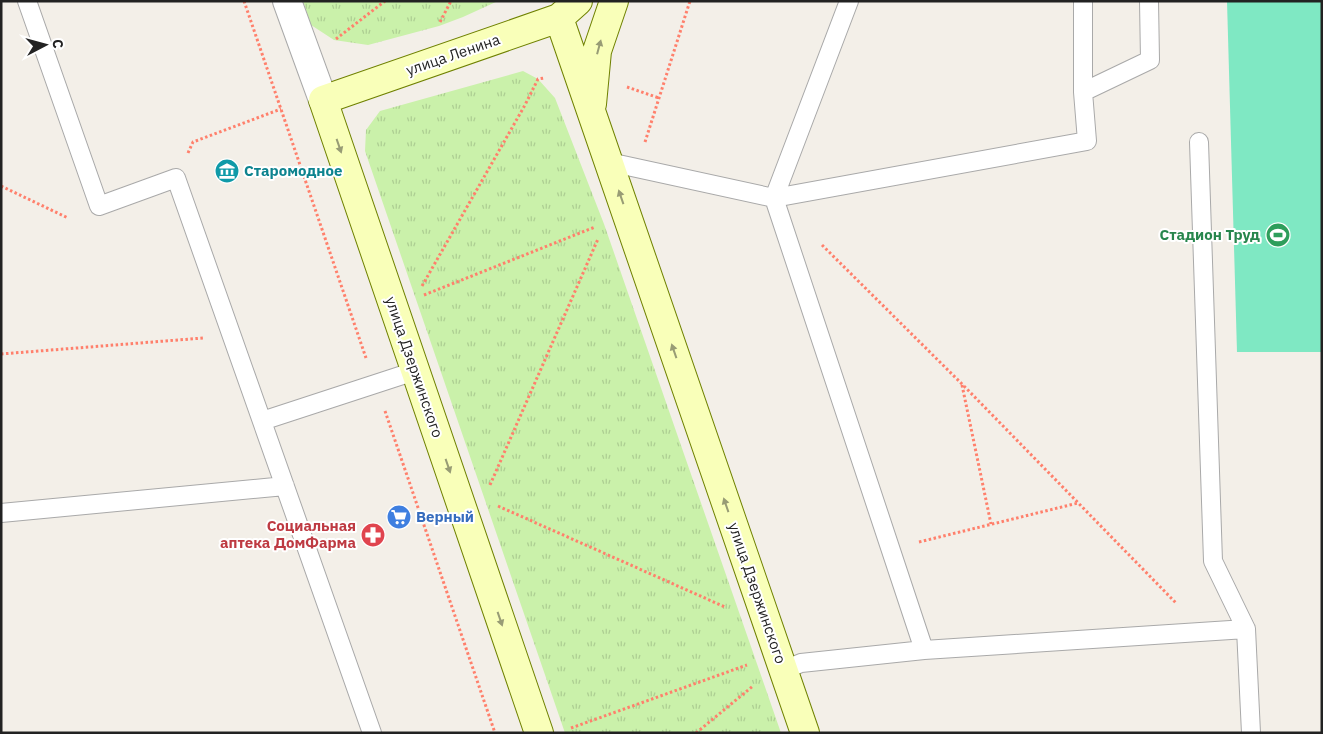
<svg xmlns="http://www.w3.org/2000/svg" width="1323" height="734" viewBox="0 0 1323 734" font-family="'IBM Plex Sans',sans-serif">
  <defs>
    <pattern id="grass-tufts" width="24" height="20" patternUnits="userSpaceOnUse" patternTransform="scale(1.25)"><rect width="24" height="20" fill="#caf1aa"/><path d="M3 7l-1-3M5 7V3M7 7l1-3M15 17l-1-3M17 17v-4M19 17l1-3" fill="none" stroke="#adce92"/></pattern>
  </defs>
  <rect width="100%" height="100%" fill="#f3efe8"/>
  <path fill="url(#grass-tufts)" d="M303,1H498L463,17L439,26L368,45L334,40L311,25Z
    M523,71L538,79L555,98L604,224L781,733H565L365,151L366,130L380,111Z"/>
  <path fill="#7fe8c3" d="M1227,1H1322V352H1237Z"/>
  <g fill="none" stroke-linecap="round" stroke-linejoin="round">
    <defs>
      <path id="service" d="M27,1L99,206L176,178L372,733
        M849,1L774,198L924,650L1246,629
        M1083,92L1150,60L1149,1
        M1199,142L1213,561L1246,629L1251,733
        M609,162L774,198L1087,141L1083,92V1
        M262,421L415,371
        M1,513L285,486
        M784,670L801,663L924,650"/>
      <path id="tertiary" d="M287,1L323,100"/>
      <path id="secondary" d="M559,18L805,733
        M592,104L597,51L614,1
        M539,733L323,100L559,18L578,1"/>
    </defs>
    <use href="#service" stroke="#a9a9a9" stroke-width="20"/>
    <use href="#tertiary" stroke="#a9a9a9" stroke-width="30"/>
    <use href="#secondary" stroke="#6f8100" stroke-width="30"/>
    <path stroke="#ff806c" stroke-width="3" stroke-dasharray="2.5 2.5" stroke-linecap="butt" d="M244,1L366,358
      M440,22L451,1
      M336,39L385,1
      M627,87L659,98
      M645,142L690,1
      M188,153L193,142L281,109
      M1,186L68,218
      M822,245L962,384L1176,603
      M422,286L525,105L538,79L544,78
      M424,295L595,227
      M1,354L203,338
      M962,385L991,524
      M385,411L495,733
      M490,485L598,239
      M498,506L725,607
      M919,542L1078,503
      M571,728L747,665
      M696,733L753,686"/>
    <use href="#service" stroke="#fff" stroke-width="18"/>
    <use href="#tertiary" stroke="#fff" stroke-width="28"/>
    <use href="#secondary" stroke="#f9ffb9" stroke-width="28"/>
  </g>
  <defs><path id="oneway-solid" d="M-6-.8H1V-3.2L6.5 0L1 3.2V.8H-6Z" transform="scale(1.25)"/></defs>
  <g fill="#989c75">
    <use href="#oneway-solid" transform="translate(599 47) rotate(-75)"/>
    <use href="#oneway-solid" transform="translate(339 146) rotate(71)"/>
    <use href="#oneway-solid" transform="translate(621 197) rotate(-109)"/>
    <use href="#oneway-solid" transform="translate(674 351) rotate(-109)"/>
    <use href="#oneway-solid" transform="translate(448 466) rotate(71)"/>
    <use href="#oneway-solid" transform="translate(726 505) rotate(-109)"/>
    <use href="#oneway-solid" transform="translate(500 619) rotate(71)"/>
  </g>
  <defs>
    <symbol id="museum-disc" viewBox="-11 -11 22 22"><circle r="9.5" fill="#0f9aa8" stroke="#fff"/><path d="M0-6L6-3V-2H-6V-3ZM-5-1h2V3h-2ZM-1-1h2V3h-2ZM3-1h2V3H3ZM-6 4H6V6H-6Z" fill="#fff"/></symbol>
    <symbol id="stadium-disc" viewBox="-11 -11 22 22"><circle r="9.5" fill="#2e9e5b" stroke="#fff"/><path d="M0-5a6.5 5 0 1 0 0 10a6.5 5 0 1 0 0-10ZM-3.5-1.8h7v3.6h-7Z" fill="#fff"/></symbol>
    <symbol id="supermarket-disc" viewBox="-11 -11 22 22"><circle r="9.5" fill="#3f7fe0" stroke="#fff"/><path d="M-6-5.5h2.5l.6 2H6L4.5 2H-2.5L-4.4-4H-6ZM-1.5 3.2a1.3 1.3 0 1 0 .1 0ZM3 3.2a1.3 1.3 0 1 0 .1 0Z" fill="#fff"/></symbol>
    <symbol id="pharmacy-disc" viewBox="-11 -11 22 22"><circle r="9.5" fill="#e0444e" stroke="#fff"/><path d="M-2-6h4v4h4v4h-4v4h-4v-4h-4v-4h4Z" fill="#fff"/></symbol>
  </defs>
  <g fill-rule="evenodd">
    <use href="#museum-disc" x="213" y="157" width="28" height="28"/>
    <use href="#stadium-disc" x="1264" y="221" width="28" height="28"/>
    <use href="#supermarket-disc" x="385" y="503" width="28" height="28"/>
    <use href="#pharmacy-disc" x="359" y="521" width="28" height="28"/>
  </g>
  <g text-anchor="middle" stroke-width="4" stroke-linejoin="round" paint-order="stroke">
    <g font-size="15" fill="#222" stroke="#fff">
      <text transform="translate(453 55) rotate(-19)" y="5">улица Ленина</text>
      <text transform="translate(414 367) rotate(71)" y="5">улица Дзержинского</text>
      <text transform="translate(757 593) rotate(71)" y="5">улица Дзержинского</text>
    </g>
    <g font-size="15" font-weight="bold" fill="#0d838f" stroke="#fff" text-anchor="start">
      <text x="244" y="176">Старомодное</text>
    </g>
    <g font-size="15" font-weight="bold" fill="#27864d" stroke="#fff" text-anchor="end">
      <text x="1260" y="240">Стадион Труд</text>
    </g>
    <g font-size="15" font-weight="bold" fill="#366cbe" stroke="#fff" text-anchor="start">
      <text x="416" y="522">Верный</text>
    </g>
    <g font-size="15" font-weight="bold" fill="#be3a42" stroke="#fff" text-anchor="end">
      <text x="356" y="531">Социальная<tspan x="356" dy="17">аптека ДомФарма</tspan></text>
    </g>
  </g>
  <rect width="1323" height="734" fill="none" stroke="#222222" stroke-width="5"/>
  <g transform="translate(45 45) rotate(84)" stroke="#ffffff" stroke-width="4" paint-order="stroke">
  <path d="M0-4L9 19L0 12L-9 19Z" fill="#222222"/>
  <text y="-8" font-size="14" font-weight="bold" text-anchor="middle" fill="#222222">С</text>
  </g>
</svg>
